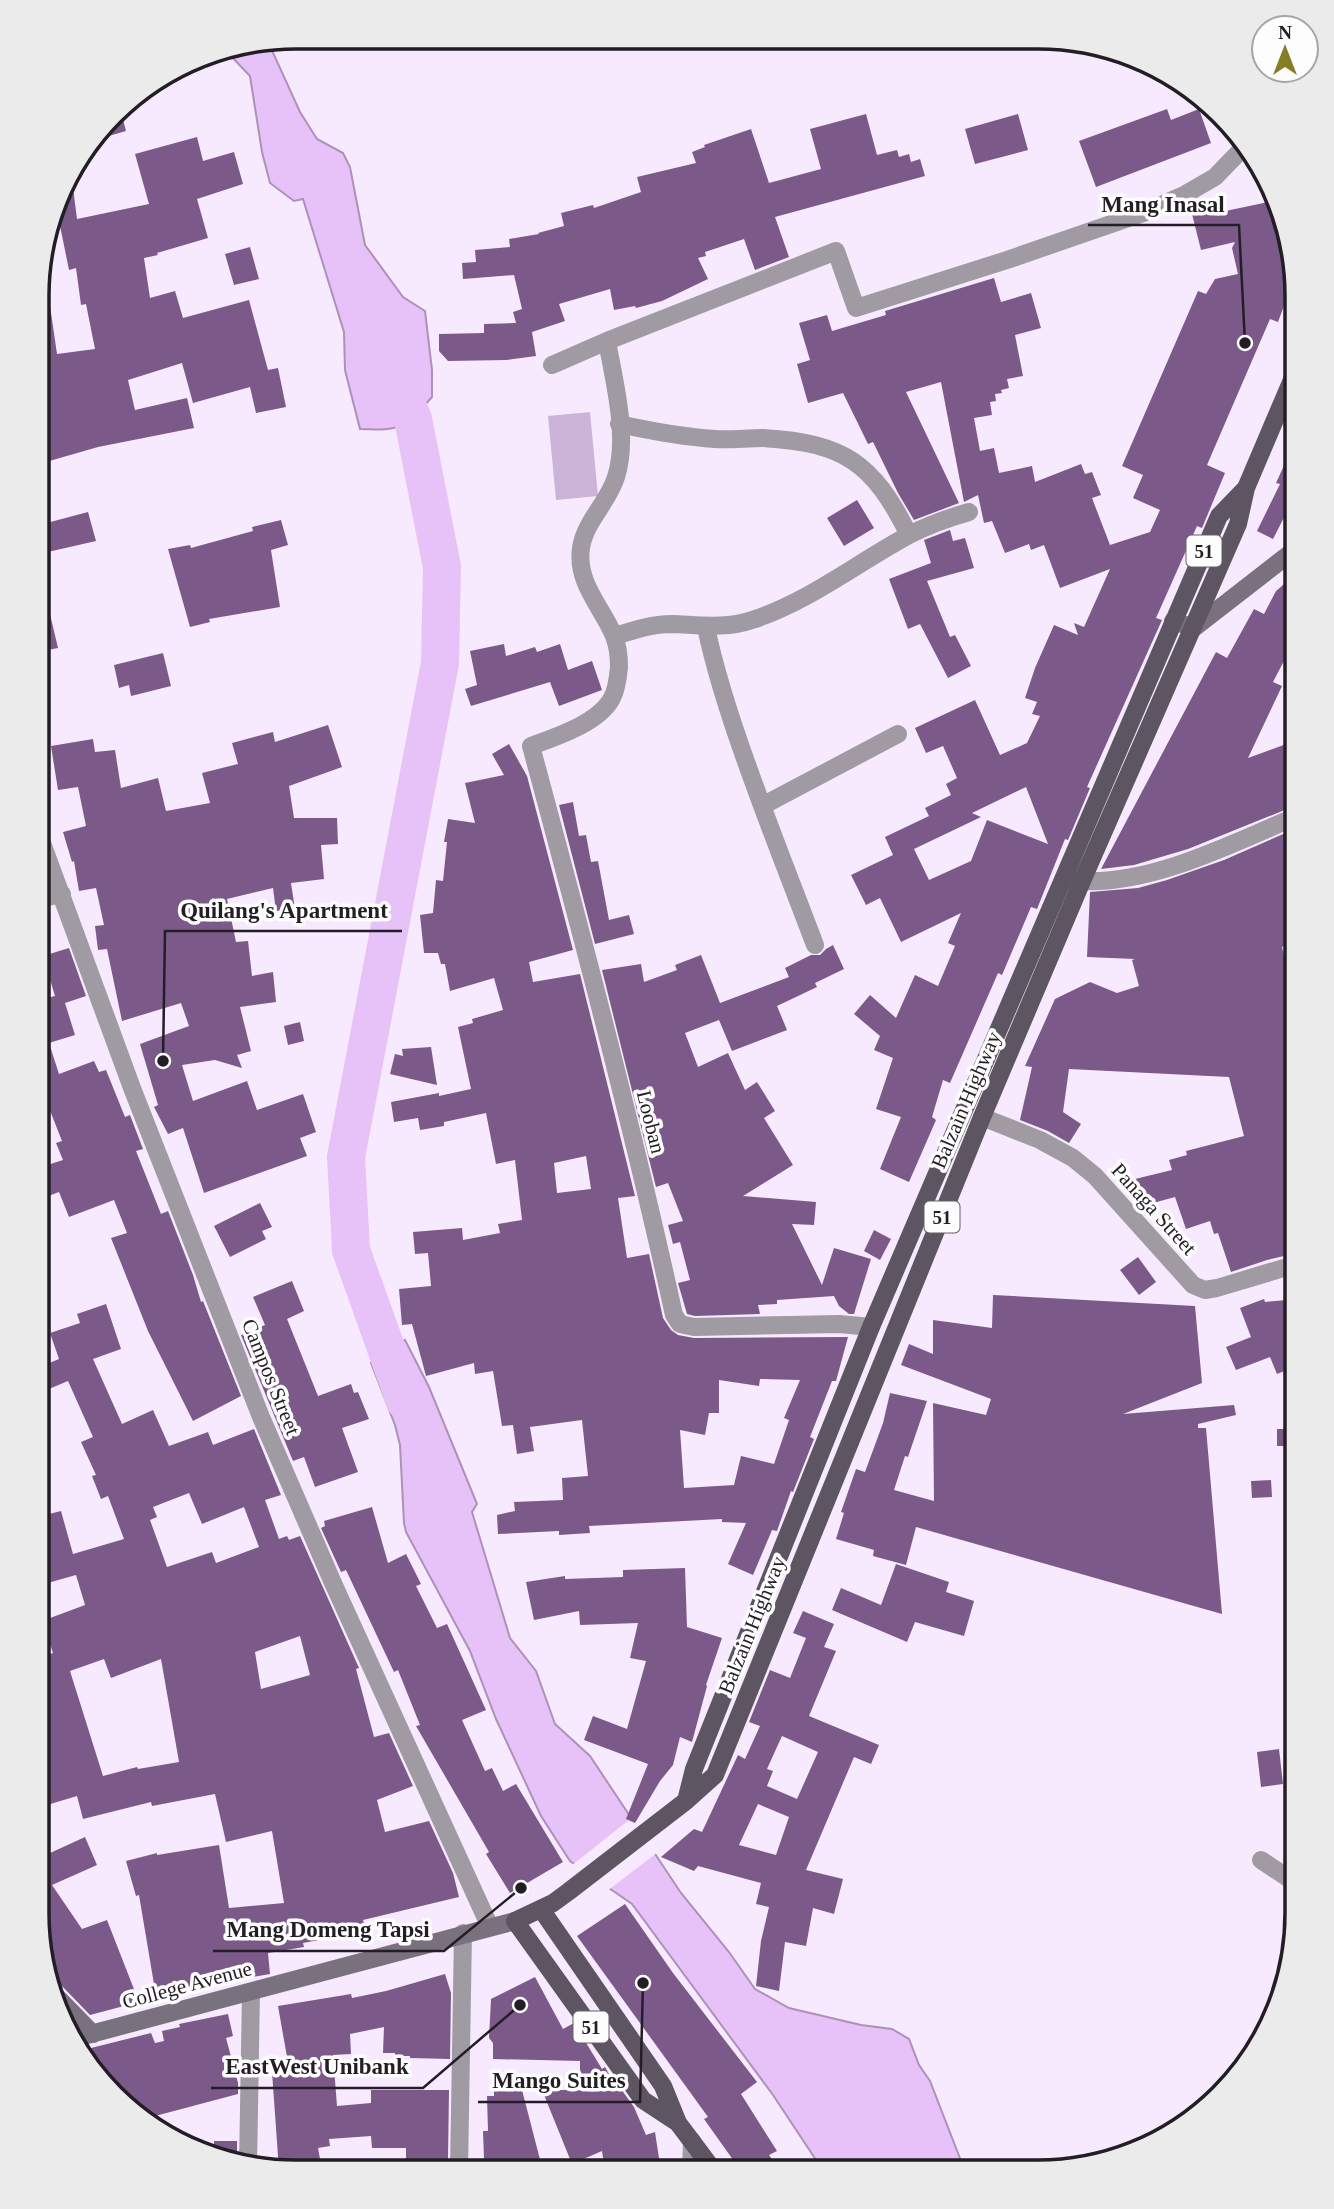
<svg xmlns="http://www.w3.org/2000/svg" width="1334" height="2209" viewBox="0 0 1334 2209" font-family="Georgia,serif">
  <rect width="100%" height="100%" fill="#f7eafe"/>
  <path fill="#ccb3d8" d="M590,412L598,496L556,500L548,416Z"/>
  <path fill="#e7c2f9" stroke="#ac91b9" stroke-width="2" d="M267,43L270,46L300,112L317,139L343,153L350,167L365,245L403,297L425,311L432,370V397C404,428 402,431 360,429L345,370L344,332L303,199L294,201L270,183L262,152L250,76L230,55V50Z
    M405,1340L429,1387L477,1504L472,1512L510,1638L536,1671L555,1724L590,1756L681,1893L729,1952L755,1989L789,2008L861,2025L892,2029L909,2039L919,2065L930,2081L961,2161L940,2172H824L773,2095L632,1904L570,1861L541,1816L496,1719L470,1651L406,1532L404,1523L400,1445L395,1425L371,1363Z"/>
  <path fill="#f7eafe" d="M634,1816L658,1852L607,1891L571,1866Z"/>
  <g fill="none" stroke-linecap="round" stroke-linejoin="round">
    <path stroke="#e7c2f9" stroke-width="38" d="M392,370L413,419L442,567L440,663L346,1157L351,1250L405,1401"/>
  </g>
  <path fill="#7b5a8a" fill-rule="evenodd" d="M120,108L126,131L95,140L110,121Z
    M1167,109L1171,120L1199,109L1211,143L1096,187L1079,141Z
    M866,114L877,155L897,150L899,157L909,154L911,162L920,159L925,176L775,217L789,257L755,270L744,239L705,252L706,256L698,258L708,279L662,301L636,308L635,306L614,310L610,289L559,304L565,321L532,332L536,356L507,360L448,361L439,351V334L484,333V324L516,323L513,312L522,309L514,275L463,279L462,263L476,262L475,250L510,247L509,239L539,234L538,233L564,226L561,213L593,205L594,208L641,192L637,177L696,163L692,152L705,147L704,145L751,129L769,183L821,169L810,129Z
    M1018,114L1028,150L975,164L965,129Z
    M197,137L203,161L234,152L243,184L197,199L208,238L157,253L158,255L144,258L150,298L175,291L183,318L249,300L268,370L278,368L286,407L256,413L250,387L193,403L182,363L128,380L135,410L187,398L194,428L98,447L39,464V300L49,299L57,354L95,349L86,304L81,305L76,268L69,270L56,206L64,181L71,172L77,219L149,204L135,154Z
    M1278,200L1294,279L1278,322L1270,319L1207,465L1225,473L1202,528L1197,526L1156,618L1162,620L1087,787L1090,788L1068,840L1065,839L1037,909L1031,907L1002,975L998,973L950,1083L943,1080L932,1117L936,1120L909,1182L880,1169L901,1117L876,1109L893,1058L874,1050L880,1036L854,1014L870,995L896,1018L915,975L938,986L955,946L948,943L961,913L901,942L880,898L866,905L851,875L893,855L885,837L929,816L925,808L951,795L946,784L957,778L943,746L926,753L915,728L975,700L1000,755L1027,743L1040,716L1032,714L1037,702L1025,698L1035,668L1054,625L1078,635L1074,623L1084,627L1110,569L1060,588L1044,545L1031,550L1029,544L1005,553L992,521L984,523L978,495L964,502L941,382L906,392L959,503L914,520L898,493L873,442L868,444L843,393L808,403L797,364L810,360L799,323L827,315L832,331L886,315L885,311L994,278L1001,302L1031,293L1041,328L1015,335L1023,376L1007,379L1009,388L1001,390L1002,393L995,394L996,401L990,402L992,415L974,418L980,451L994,448L999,473L1032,466L1035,482L1081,464L1085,474L1092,472L1101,495L1092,498L1110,545L1150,532L1160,510L1133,498L1143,475L1122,466L1198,291L1206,294L1215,279L1238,274L1232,248L1235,242L1201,250L1192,214L1215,209L1216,213ZM1026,787L1048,844L987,820L971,861L929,880L914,849L981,817L972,813Z
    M250,247L259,279L234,285L225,254Z
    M1297,437V492L1273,539L1257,531L1280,484L1276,483Z
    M857,500L874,528L844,546L827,518Z
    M88,512L96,541L39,554V525Z
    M281,520L288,545L271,550L280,607L209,619L210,622L190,627L168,549L190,545L191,548L253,531L252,527Z
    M950,530L953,541L965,538L974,568L927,581L950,637L955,635L971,666L948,678L920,624L908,629L889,579L931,563L924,540Z
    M1297,573V636L1273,682L1282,686L1248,758L1297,740V805L1188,849L1134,865L1101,869L1216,652L1227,658L1254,609L1264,614L1276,591Z
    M45,593L58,648L38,652V594Z
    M504,644L506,656L535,647L537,652L560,644L568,670L592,661L602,690L559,706L550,682L471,706L465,689L477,685L470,651Z
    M163,653L171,686L131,696L129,685L119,688L114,665Z
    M328,725L342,767L289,786L294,818H337L338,844L321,845L324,879L291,883L295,909L276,911L273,888L227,899L236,942L248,941L252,976L273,972L276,1002L240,1007L251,1051L237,1055L242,1068L215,1060L182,1065L193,1101L247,1081L257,1110L303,1094L316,1132L300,1138L307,1156L204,1193L183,1128L168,1134L154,1107L158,1105L140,1044L189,1026L181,1003L122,1021L107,949L98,950L95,926L104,925L96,888L79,891L74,861L72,862L63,832L86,826L78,787L58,790L51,746L93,739L95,752L115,750L121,788L158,778L166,811L210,803L202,773L238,764L232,743L273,732L275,742Z
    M509,744L527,776L573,950L529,962L533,982L580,974L635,1196L618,1198L627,1258L649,1254L663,1318L671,1330L678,1335L694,1338L848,1337L836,1381H832L810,1437L814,1439L793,1492L791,1491L777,1531L772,1530L753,1575L728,1564L746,1523L722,1522V1519L589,1526L590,1533L559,1535V1531L498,1534L497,1515L515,1511L514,1502L563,1500L562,1478L588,1476L582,1420L530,1427L534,1451L517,1454L513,1425L502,1426L493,1371L475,1374L474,1363L426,1376L412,1324L402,1325L399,1289L431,1286L428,1253L415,1254L413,1232L462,1228L463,1240L500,1233L498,1224L522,1220L515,1160L496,1164L486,1113L444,1122V1126L420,1130L418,1118L394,1122L391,1102L439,1093V1096L471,1089L458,1027L473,1023L472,1019L503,1010L494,978L450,991L445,964H441L438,953H424L420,915L433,913L436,880L443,881L447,842H444L448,819L475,823L465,783L504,775L492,754ZM586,1156L591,1189L557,1193L554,1163ZM760,1379L800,1380L784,1418L789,1420L774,1464L741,1456L734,1485L684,1488L680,1430L705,1435L709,1413H719V1380L759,1386Z
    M573,802L579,836L586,835L591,862L598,861L609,920L629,915L634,934L595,944L559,805Z
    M1297,828V941L1282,947L1297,1009V1253L1267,1260L1231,1272L1218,1233L1214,1234L1210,1221L1186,1229L1175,1197L1142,1206L1135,1179L1172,1170L1169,1160L1187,1155L1186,1151L1244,1136L1229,1077L1069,1069L1063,1112L1081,1124L1069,1143L1048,1131L1020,1120L1032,1067L1025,1066L1055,999L1090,982L1117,993L1139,986L1132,960L1135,959L1087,957L1090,892L1138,888L1167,880L1224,860Z
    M833,945L844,969L815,983L817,987L777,1006L787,1030L732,1051L719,1020L685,1033L698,1067L728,1053L745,1090L757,1082L775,1111L764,1118L793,1165L743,1196L816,1202L814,1225L792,1224L822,1285L834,1248L871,1259L854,1314H849L839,1306L834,1296L777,1300V1304L758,1305L760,1314L695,1316L687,1314L678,1283L690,1280L680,1242L673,1244L668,1225L683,1221L668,1183L656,1187L602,970L641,964L644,982L677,970L675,965L701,955L720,1003L789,977L785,968L811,955H820L826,949Z
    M69,948L86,996L65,1003L75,1035L49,1043L59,1074L94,1061L99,1072L106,1070L125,1117L130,1115L143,1149L136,1151L161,1214L168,1211L193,1275L201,1302L203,1301L241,1396L193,1421L148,1331L111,1238L127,1233L114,1200L69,1217L59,1192L38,1200V1168L63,1160L56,1143L62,1141L49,1108L47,1109L44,1102L38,1105V1000L55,996L43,956Z
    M300,1022L304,1041L288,1045L284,1026Z
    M431,1047L437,1085L390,1074L395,1054L403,1056L402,1049Z
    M260,1203L272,1227L262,1231L266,1239L230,1257L214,1226Z
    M874,1230L891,1239L880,1260L864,1251Z
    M1138,1257L1156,1282L1139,1295L1120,1270Z
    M292,1281L304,1311L287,1319L318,1396L351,1384L354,1393L358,1392L369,1419L342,1428L358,1472L315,1487L304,1457L293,1461L241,1335L265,1325L253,1297Z
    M993,1295L1195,1306L1202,1383L1123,1414L1234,1405L1236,1415L1198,1424V1428H1206L1222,1614L916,1527L906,1565L873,1556L874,1550L836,1539L844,1513L841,1512L856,1469L865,1472L883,1423L890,1393L927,1401L908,1457L905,1456L894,1490L934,1501L933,1403L986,1415L991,1399L901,1365L909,1344L933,1354V1320L992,1328Z
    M1264,1299L1265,1302L1297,1299V1366L1277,1374L1270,1357L1236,1370L1226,1347L1251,1337L1240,1308Z
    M106,1304L121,1349L93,1359L122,1424L153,1410L169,1446L208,1432L213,1445L254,1429L281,1495L265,1500L279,1539L287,1536L289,1540L300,1536L359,1668L356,1669L374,1737L389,1733L413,1786L377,1800L385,1832L429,1821L453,1873L459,1897L363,1920L366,1931L303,1943L304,1947L268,1953L270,1974L240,1979V1972L156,1996L139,1895L136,1896L126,1861L157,1853V1855L219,1845L229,1908L284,1903L272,1831L226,1842L215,1794L152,1806L151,1802L83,1819L77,1796L37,1808V1659L53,1653L42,1621L85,1605L76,1575L37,1586V1517L61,1511L73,1554L124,1539L108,1496L101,1499L92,1476L96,1475L81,1442L93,1437L68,1381L37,1394V1368L59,1359L50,1333L80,1323L77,1314ZM189,1493L202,1524L244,1507L259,1547L216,1563L212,1552L167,1567L150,1520L157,1517L153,1507ZM300,1636L310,1675L261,1689L255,1652ZM104,1659L111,1678L161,1659L179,1762L138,1769L137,1767L103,1776L70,1671Z
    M1277,1429H1297L1296,1446H1277Z
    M1271,1480L1272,1497L1252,1498L1251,1481Z
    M372,1507L388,1563L406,1554L421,1584L416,1586L437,1628L447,1624L486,1710L462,1720L485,1771L492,1768L503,1791L516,1784L563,1862L510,1893L486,1854L489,1852L416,1726L420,1725L398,1670L394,1672L346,1570L341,1572L321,1528L325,1526L324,1521Z
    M896,1564L949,1582L946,1592L974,1601L964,1636L915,1622L907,1642L832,1610L841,1588L881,1605Z
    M685,1568L687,1627L722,1638L706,1685L707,1686L692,1742L680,1737L673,1765L660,1781L635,1823L626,1819L648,1764L584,1740L593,1716L627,1729L646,1661L630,1658L638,1623L580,1625L579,1611L534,1620L526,1582L565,1576V1579L623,1577V1570Z
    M803,1611L834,1624L824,1647L836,1651L809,1716L879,1745L871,1764L854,1757L806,1870L843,1879L834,1914L813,1908L806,1946L785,1942L779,1991L756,1986L761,1941L769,1907L756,1904L761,1883L698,1866L694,1871L661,1857L694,1829L702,1832L738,1755L745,1759L760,1726L749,1722L770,1670L790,1678L806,1638L793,1633ZM782,1736L818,1752L797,1799L767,1786L773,1771L767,1769ZM758,1804L789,1817L776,1855L739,1845Z
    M1279,1749L1283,1784L1261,1787L1257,1752Z
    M85,1837L97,1865L52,1885L82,1929L107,1920L139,2002L90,2015L60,1984L50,1978L37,1913V1859Z
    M625,1904L673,1973L757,2082L741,2094L777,2151L769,2155L781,2172L741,2171L704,2119L708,2117L577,1936Z
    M445,1974L451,1993L450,2059L410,2058V2056H395V2053H383L384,2027L350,2034L351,2054L333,2055L337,2106L371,2103V2090H449L448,2159H406V2148H372L371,2136L329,2139L330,2146L318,2148L322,2170H279L271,2058L287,2057L278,2006L351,1994L352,1998L386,1991Z
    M535,1977L563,2029L574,2023L602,2069L605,2067L618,2090L621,2089L634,2107L646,2135L655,2132L661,2171H605L602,2151L572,2164L542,2090H580V2061L493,2059V2043L489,2038L491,1999Z
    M228,2014L233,2036L226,2038L238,2083V2094L140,2120L90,2070L79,2051L151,2033L155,2043L164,2041L162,2031L180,2027L179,2024Z
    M494,2090H522L543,2171H520L518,2159H484L483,2131H488L487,2096H494Z
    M214,2141H237V2163L214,2157Z"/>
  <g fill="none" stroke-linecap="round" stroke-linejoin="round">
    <path stroke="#a09aa2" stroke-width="18" d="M607,341C614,381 629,437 616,477C608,503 585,521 581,548C576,583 602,607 614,636C618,646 619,657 619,667C618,677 617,689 612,698C599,723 556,737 531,746C582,935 632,1124 674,1315L680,1324L694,1327L839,1324L871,1327
      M552,365L607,341L836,251L856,308L1007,260L1143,213L1184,195L1215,177L1247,144
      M619,424C651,431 683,437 715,439C731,440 747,438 763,438C845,443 873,463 909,535
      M706,627C716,676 732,723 749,770C770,829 793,887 815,945
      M615,636C634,630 652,624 672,624C700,625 726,629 752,620C808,602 857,563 909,535C928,525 948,518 969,512
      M762,806L898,734
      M1082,881C1151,885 1234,843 1297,816
      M38,899L62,894
      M982,1117L1040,1140L1073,1158L1095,1176L1193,1285L1205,1290L1217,1288L1297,1264
      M1261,1860L1297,1884
      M248,2166L251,1992
      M459,2171L463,1933"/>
    <path stroke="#a09aa2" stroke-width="18" d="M38,832L132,1088L261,1417L333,1583L490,1927
      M691,2171L692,2141"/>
    <path stroke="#79717d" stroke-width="18" d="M1173,621L1194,628L1297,548
      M52,1992L93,2034
      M72,2039L515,1921"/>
    <path stroke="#5e5563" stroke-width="18" d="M686,1801L694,1769L871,1327L1219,516L1246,488
      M541,1909L663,2086L678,2123L714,2171
      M678,2123L643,2100L515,1921L553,1903L568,1892L686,1801L715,1775L982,1117L1082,881L1238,524L1246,488L1297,368"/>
  </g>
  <g text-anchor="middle" stroke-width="7" stroke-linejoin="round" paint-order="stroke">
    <g fill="#fdfdfd" stroke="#646166" stroke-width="2">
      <rect x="1186.5" y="535.5" width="35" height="31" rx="5"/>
      <rect x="924.5" y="1201.5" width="35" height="31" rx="5"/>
      <rect x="573.5" y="2011.5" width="35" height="31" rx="5"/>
    </g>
    <g font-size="19" font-weight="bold" fill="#231e25">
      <text x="1204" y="558">51</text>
      <text x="942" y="1224">51</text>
      <text x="591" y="2034">51</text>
    </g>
    <g font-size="21" fill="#231e25" stroke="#fdfdfd">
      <text transform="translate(966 1100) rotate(-67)" y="7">Balzain Highway</text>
      <text transform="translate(651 1122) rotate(76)" y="7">Looban</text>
      <text transform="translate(1154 1209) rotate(48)" y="7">Panaga Street</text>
      <text transform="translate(271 1377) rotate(68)" y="7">Campos Street</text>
      <text transform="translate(752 1625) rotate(-68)" y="7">Balzain Highway</text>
      <text transform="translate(187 1985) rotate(-15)" y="7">College Avenue</text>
    </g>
  </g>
  <path d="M0 0H1334V2209H0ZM296 49H1038A247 247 0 0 1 1285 296V1913A247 247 0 0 1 1038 2160H296A247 247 0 0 1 49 1913V296A247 247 0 0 1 296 49Z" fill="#ecebec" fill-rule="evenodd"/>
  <path fill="none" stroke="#231e25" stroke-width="3.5" d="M296 49H1038A247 247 0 0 1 1285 296V1913A247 247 0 0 1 1038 2160H296A247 247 0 0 1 49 1913V296A247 247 0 0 1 296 49Z"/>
  <path fill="none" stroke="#231e25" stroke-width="2.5" d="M1245 343L1239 225H1088M163 1061L165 931H402M521 1888L444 1951H213M520 2005L423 2088H211M643 1983L640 2102H478"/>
  <g fill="#231e25" stroke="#fdfdfd" stroke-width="2.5">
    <circle cx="1245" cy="343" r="7"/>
    <circle cx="163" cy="1061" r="7"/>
    <circle cx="521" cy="1888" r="7"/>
    <circle cx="520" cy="2005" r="7"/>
    <circle cx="643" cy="1983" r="7"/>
  </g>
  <g font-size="23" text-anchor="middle" font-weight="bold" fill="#231e25" stroke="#fdfdfd" stroke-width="7" stroke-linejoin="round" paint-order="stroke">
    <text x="1163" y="212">Mang Inasal</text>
    <text x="284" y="918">Quilang's Apartment</text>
    <text x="328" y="1937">Mang Domeng Tapsi</text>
    <text x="317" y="2074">EastWest Unibank</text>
    <text x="559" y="2088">Mango Suites</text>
  </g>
  <g transform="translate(1285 49)"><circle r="33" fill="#fdfdfd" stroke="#a6a4a7" stroke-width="2"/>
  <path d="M0-5L12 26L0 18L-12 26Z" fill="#857e25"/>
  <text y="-10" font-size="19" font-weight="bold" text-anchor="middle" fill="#231e25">N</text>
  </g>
</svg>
